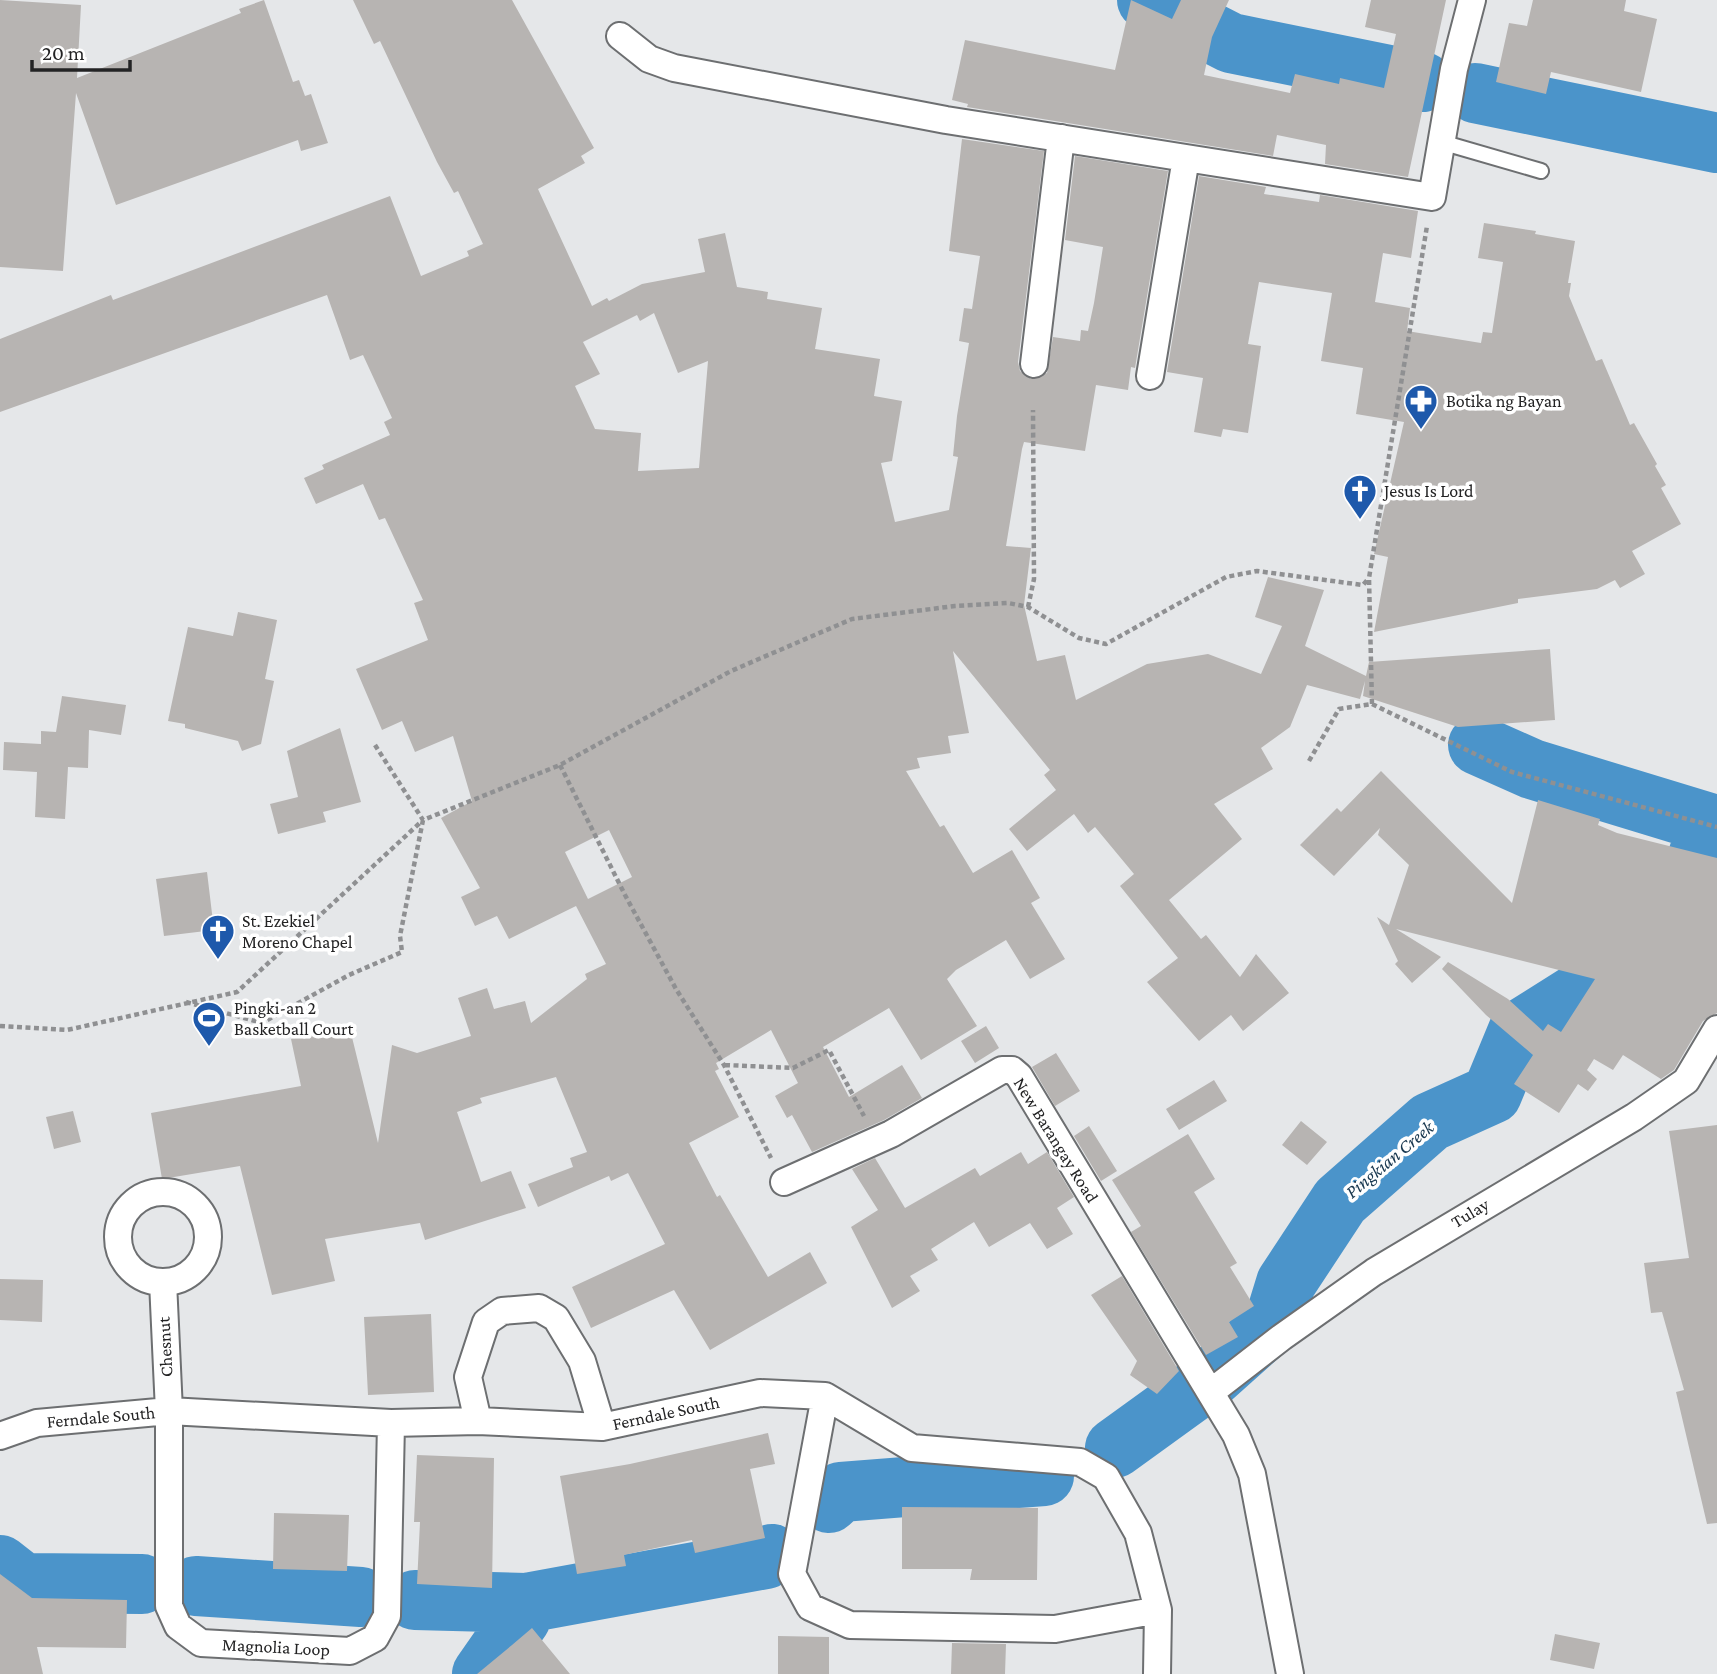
<svg xmlns="http://www.w3.org/2000/svg" width="1717" height="1674" viewBox="0 0 1717 1674" font-family="'Crimson Pro',serif">
  <rect width="100%" height="100%" fill="#e5e7e9"/>
  <g fill="none" stroke-linecap="round" stroke-linejoin="round">
    <path stroke="#4b94ca" stroke-width="60" d="M1147,0L1231,43L1423,82
      M1475,93L1717,143
      M1115,1448L1209,1380L1274,1322L1286,1283L1340,1201L1430,1122L1492,1094L1518,1031L1672,934L1709,823L1532,769L1478,745
      M829,1503L841,1492L1044,1476
      M0,1565L23,1583L142,1584
      M196,1586L361,1597
      M415,1600L526,1603L766,1559L772,1554
      M482,1674L521,1618L526,1603"/>
  </g>
  <path fill="#b7b4b2" fill-rule="evenodd" d="M0,0L81,5L77,78L241,13L239,9L264,0L293,82L299,80L305,96L311,94L328,143L301,151L298,140L116,205L76,93L63,271L0,267Z
    M353,0H512L594,148L581,156L585,163L538,189L592,306L607,298L609,301L642,284L705,272L698,239L725,233L737,287L768,292L767,299L822,308L815,349L880,359L874,396L902,401L892,461L881,463L895,522L949,510L958,457L953,456L957,416L969,343L959,341L964,308L972,309L980,256L949,251L962,139L1044,151L1018,362L1020,371L1031,379L1047,373L1053,337L1080,341L1081,330L1088,331L1094,303L1103,247L1065,240L1075,156L1168,171L1135,368L1131,367L1128,390L1096,385L1085,451L1024,442L1022,449L1006,546L1031,548L1024,605L1037,661L1065,655L1076,700L1147,664L1208,654L1261,674L1282,626L1255,617L1268,577L1324,590L1305,646L1366,676L1369,662L1550,649L1555,720L1458,727L1363,696L1365,681L1360,699L1307,685L1290,727L1261,748L1273,769L1214,804L1242,839L1169,900L1201,939L1206,935L1240,977L1256,954L1289,993L1243,1031L1231,1015L1199,1041L1147,982L1178,958L1120,886L1134,874L1095,827L1088,833L1074,814L1027,851L1009,829L1056,790L1044,775L1050,770L953,651L969,733L948,736L951,753L917,758L920,768L906,771L940,827L944,825L973,873L1012,850L1040,898L1031,903L1065,959L1030,979L1006,940L956,970L947,979L977,1026L921,1060L889,1008L823,1047L849,1097L902,1065L922,1098L884,1120L812,1152L792,1115L787,1118L775,1096L798,1083L771,1030L716,1063L719,1069L715,1071L739,1117L689,1143L717,1197L720,1195L768,1277L810,1252L827,1283L710,1350L674,1290L591,1328L572,1287L665,1244L628,1173L611,1181L609,1176L538,1207L528,1184L573,1167L570,1158L587,1152L556,1077L480,1098L482,1103L457,1112L481,1182L511,1171L526,1208L425,1240L420,1223L325,1239L335,1281L272,1295L240,1166L162,1179L151,1113L301,1086L291,1039L349,1025L378,1143L392,1045L417,1053L471,1036L458,998L487,988L494,1009L525,1001L531,1023L587,979L585,974L606,964L576,906L509,939L497,916L475,926L461,897L480,888L441,818L472,801L453,736L415,752L402,721L382,730L356,669L428,640L414,603L423,600L385,518L379,520L363,484L316,504L304,478L324,469L322,465L390,435L384,422L392,418L363,355L350,360L327,295L0,412V339L111,295L113,300L390,196L421,276L469,256L467,251L483,244L458,191L454,193L437,162L380,41L374,44ZM654,313L678,373L708,361L699,468L638,471L641,433L595,429L575,386L600,374L583,342L637,315L640,321ZM609,830L632,877L588,899L565,852Z
    M1131,0L1172,19L1181,0H1229L1212,37L1204,75L1290,93L1295,74L1339,84L1340,78L1384,88L1396,34L1365,27L1371,0H1446L1408,177L1325,164L1326,145L1277,135L1273,156L967,107L968,104L952,100L965,40L1115,70Z
    M1533,0H1626L1624,11L1657,19L1641,92L1551,72L1546,94L1496,82L1509,23L1527,26Z
    M1199,176L1266,187L1264,194L1319,202L1320,195L1418,211L1411,258L1383,253L1375,302L1410,308L1407,331L1481,343L1483,332L1492,333L1503,262L1478,258L1484,223L1536,231L1535,234L1575,241L1568,283H1571L1569,296L1596,361L1602,359L1630,425L1634,423L1657,464L1655,466L1666,485L1661,488L1681,524L1632,551L1645,574L1620,588L1615,580L1597,589L1518,599V603L1374,632L1388,557L1374,554L1404,422L1356,414L1363,368L1321,361L1332,293L1259,282L1248,344L1261,346L1248,433L1223,429L1221,437L1194,432L1203,378L1167,372Z
    M238,612L277,620L265,679L274,681L261,744L242,751L238,741L185,728V724L168,721L188,627L233,636Z
    M62,696L126,705L121,735L89,730L88,768L68,767L65,819L35,817L37,772L3,770L4,742L41,744V731L56,732Z
    M340,728L361,802L323,812L326,822L278,834L270,804L298,797L287,751Z
    M1381,771L1512,903L1538,800L1600,819L1598,825L1617,833L1717,858V1013L1703,1021L1674,1070L1661,1079L1623,1055L1613,1070L1594,1059L1587,1070L1597,1079L1588,1091L1578,1084L1559,1113L1514,1084L1533,1055L1486,1015L1442,969L1448,962L1508,999L1543,1031L1548,1024L1561,1032L1595,979L1396,929L1441,957L1412,983L1395,964L1398,961L1377,917L1389,925L1409,865L1378,835L1380,828L1334,876L1300,845L1337,808L1341,812Z
    M207,872L214,930L164,936L156,879Z
    M986,1026L999,1048L975,1063L961,1041Z
    M1056,1053L1080,1091L1055,1106L1032,1067Z
    M1214,1080L1227,1101L1179,1130L1166,1109Z
    M73,1111L81,1142L54,1149L46,1117Z
    M1301,1121L1327,1142L1307,1165L1282,1145Z
    M1717,1125V1523L1707,1524L1676,1392L1684,1390L1662,1312L1651,1313L1644,1263L1689,1258L1669,1131Z
    M1089,1126L1117,1171L1101,1181L1074,1136Z
    M1188,1134L1215,1179L1194,1192L1237,1263L1230,1267L1254,1306L1229,1322L1238,1337L1206,1355L1131,1232L1141,1226L1112,1180Z
    M1021,1152L1028,1164L1047,1152L1074,1197L1057,1208L1073,1234L1047,1249L1030,1223L989,1247L974,1222L931,1249L938,1260L910,1276L920,1291L892,1308L851,1227L878,1210L852,1169L875,1158L905,1208L975,1168L980,1176Z
    M1122,1276L1179,1371L1157,1394L1130,1375L1137,1361L1091,1295Z
    M0,1279L43,1280L42,1322L0,1320Z
    M431,1314L434,1392L368,1395L364,1317Z
    M768,1433L775,1464L750,1469L765,1538L695,1553L692,1540L624,1555L626,1566L577,1574L560,1476L630,1464Z
    M417,1455L494,1458L492,1588L417,1584L420,1522H414Z
    M902,1507L1038,1508L1037,1580H970L972,1569H902Z
    M274,1513L349,1515L347,1571L273,1569Z
    M0,1574L32,1598L127,1600L126,1648L37,1647L43,1674H0Z
    M532,1628L570,1674H477L512,1645Z
    M1555,1634L1600,1643L1594,1669L1550,1660Z
    M778,1636L829,1637V1674H778Z
    M952,1643L1006,1644L1005,1674H951Z"/>
  <g fill="none" stroke-linecap="round" stroke-linejoin="round">
    <defs>
      <path id="service" d="M1441,142L1541,171"/>
      <path id="minor" d="M620,36L649,59L674,68L946,120L1432,197L1454,69L1472,0
        M1034,364L1061,138
        M1150,376L1186,158
        M784,1182L891,1134L1002,1070H1012L1019,1076L1236,1435L1252,1474L1290,1674
        M118 1237a45 45 0 1 1 90 0a45 45 0 1 1-90 0Z
        M163,1282L169,1411V1606L178,1626L201,1643L350,1651L375,1638L387,1616L391,1423
        M1211,1392L1282,1337L1374,1272L1634,1117L1686,1081L1717,1029
        M825,1396L792,1574L810,1607L850,1625L1055,1629L1158,1610
        M478,1421L468,1377L486,1322L502,1311L539,1308L556,1318L582,1361L602,1427
        M0,1436L37,1423L169,1411L391,1423L478,1421L602,1427L760,1393L825,1396L912,1448L1080,1462L1106,1477L1138,1533L1158,1610L1157,1674"/>
    </defs>
    <use href="#service" stroke="#6d6f71" stroke-width="18"/>
    <use href="#minor" stroke="#6d6f71" stroke-width="30"/>
    <path stroke="#8f9092" stroke-width="4.5" stroke-dasharray="5 3.5" stroke-linecap="butt" d="M1028,607L1034,579L1033,410
      M1372,704L1369,578L1427,226
      M375,745L423,820L560,765L731,671L852,619L955,606L1008,603L1028,607L1079,638L1106,644L1226,577L1257,571L1363,585L1369,578
      M1309,761L1339,709L1372,704L1512,772L1717,827
      M560,765L625,895L676,989L724,1065L771,1158
      M186,1002L262,1023L349,975L402,952L400,936L423,820
      M0,1026L67,1030L237,992L423,820
      M725,1065L793,1068L829,1050L864,1116"/>
    <use href="#service" stroke="#fff" stroke-width="14"/>
    <use href="#minor" stroke="#fff" stroke-width="26"/>
  </g>
  <defs>
    <symbol id="pharmacy-pin" viewBox="-11 -11 22 30"><path d="M0 17L-7.5 6A9.5 9.5 0 1 1 7.5 6Z" fill="#1e59ab" stroke="#fff"/><path d="M-2-6h4v4h4v4h-4v4h-4v-4h-4v-4h4Z" fill="#fff"/></symbol>
    <symbol id="church-pin" viewBox="-11 -11 22 30"><path d="M0 17L-7.5 6A9.5 9.5 0 1 1 7.5 6Z" fill="#1e59ab" stroke="#fff"/><path d="M-1.2-6h2.4v3.5h3.3v2.4h-3.3V6h-2.4V-.1h-3.3v-2.4h3.3Z" fill="#fff"/></symbol>
    <symbol id="stadium-pin" viewBox="-11 -11 22 30"><path d="M0 17L-7.5 6A9.5 9.5 0 1 1 7.5 6Z" fill="#1e59ab" stroke="#fff"/><path d="M0-5a6.5 5 0 1 0 0 10a6.5 5 0 1 0 0-10ZM-3.5-1.8h7v3.6h-7Z" fill="#fff"/></symbol>
  </defs>
  <g fill-rule="evenodd">
    <use href="#pharmacy-pin" x="1402" y="382" width="38" height="52"/>
    <use href="#church-pin" x="1341" y="472" width="38" height="52"/>
    <use href="#church-pin" x="199" y="912" width="38" height="52"/>
    <use href="#stadium-pin" x="190" y="999" width="38" height="52"/>
  </g>
  <g text-anchor="middle" stroke-width="7" stroke-linejoin="round" paint-order="stroke">
    <g font-size="18" fill="#232324" stroke="#fff" text-anchor="start">
      <text x="1446" y="407">Botika ng Bayan</text>
      <text x="1384" y="497">Jesus Is Lord</text>
      <text x="242" y="927">St. Ezekiel<tspan x="242" dy="21">Moreno Chapel</tspan></text>
      <text x="234" y="1014">Pingki-an 2<tspan x="234" dy="21">Basketball Court</tspan></text>
    </g>
    <g font-size="18" fill="#232324" stroke="#fff">
      <text transform="translate(1056 1140) rotate(58)" y="6">New Barangay Road</text>
      <text transform="translate(1470 1213) rotate(-31)" y="6">Tulay</text>
      <text transform="translate(165 1347) rotate(-93)" y="6">Chesnut</text>
      <text transform="translate(666 1413) rotate(-12)" y="6">Ferndale South</text>
      <text transform="translate(101 1417) rotate(-5)" y="6">Ferndale South</text>
      <text transform="translate(276 1647) rotate(3)" y="6">Magnolia Loop</text>
    </g>
    <g font-size="19" font-style="italic" fill="#17364e" stroke="#fff">
      <text transform="translate(1389 1159) rotate(-40)" y="7">Pingkian Creek</text>
    </g>
  </g>
  <path d="M32 60v10h98v-10" fill="none" stroke="#232324" stroke-width="3.5"/>
  <text x="42" y="60" font-size="21" fill="#232324" stroke="#ffffff" stroke-width="5" paint-order="stroke">20 m</text>
</svg>
